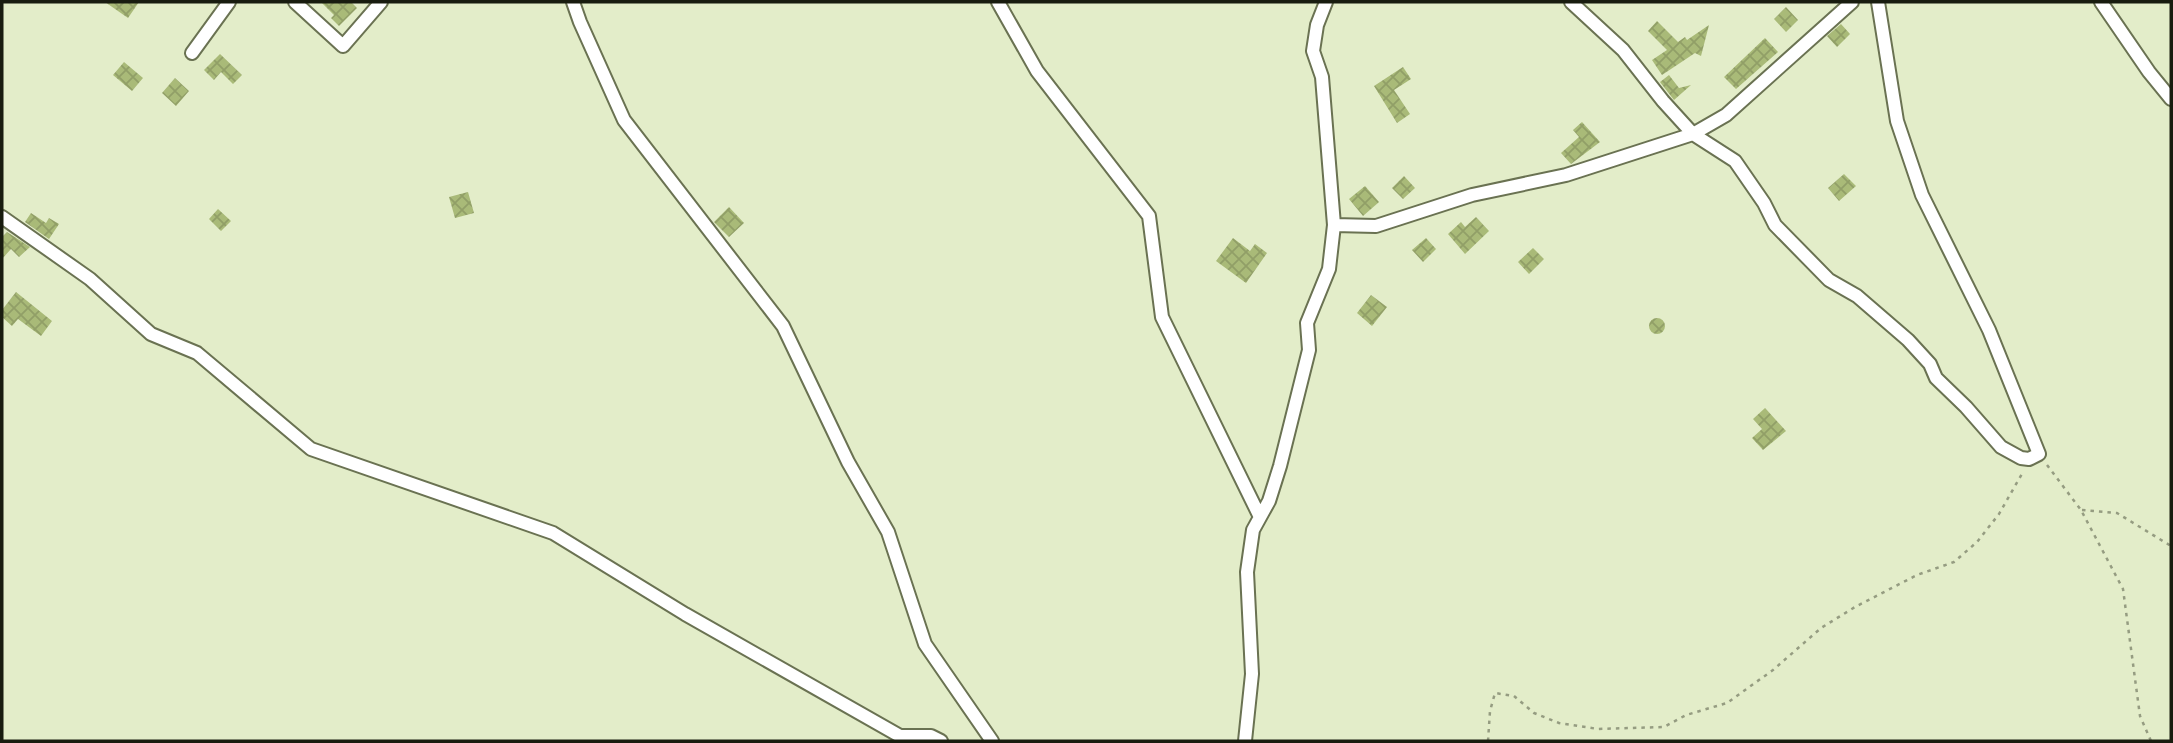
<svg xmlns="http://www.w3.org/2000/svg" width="2173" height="743" viewBox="0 0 2173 743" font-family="Helvetica,sans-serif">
  <defs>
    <pattern id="building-cross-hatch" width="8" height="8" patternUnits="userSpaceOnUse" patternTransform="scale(1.75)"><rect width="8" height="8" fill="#a9ba78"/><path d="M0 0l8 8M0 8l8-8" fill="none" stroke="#919f67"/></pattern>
  </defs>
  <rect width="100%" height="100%" fill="#e3edc9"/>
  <path fill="url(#building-cross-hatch)" d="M105,2H139L128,18Z
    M321,2H351L357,8L339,26L331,18L334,15Z
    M1786,7L1798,20L1786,32L1774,19Z
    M1657,21L1678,42L1685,37L1687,40L1709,25L1701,56L1695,53L1662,75L1652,60L1667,50L1648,31Z
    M1841,24L1850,34L1837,47L1827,36Z
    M1765,38L1778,52L1736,89L1724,77Z
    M220,54L242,75L233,84L221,72L214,80L204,70Z
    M124,62L143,78L132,91L113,75Z
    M1403,67L1411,79L1394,90L1410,114L1397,123L1374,86Z
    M1669,75L1679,88L1691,85L1674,100L1660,82Z
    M175,78L189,91L176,106L162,93Z
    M1582,122L1600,142L1571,164L1561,153L1579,137L1573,130Z
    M1844,174L1856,186L1839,201L1828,188Z
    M1404,176L1415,188L1403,199L1392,188Z
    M1365,186L1379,202L1363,216L1349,199Z
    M468,192L474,213L455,218L449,197Z
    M729,207L744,223L729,237L714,222Z
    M218,209L231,221L221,231L209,219Z
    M31,213L46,223L49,218L59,224L49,239L25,222Z
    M1476,217L1489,231L1465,254L1448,234L1461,222L1465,227Z
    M7,232L30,247L19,257L11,249L2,259V237Z
    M1233,238L1250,251L1255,244L1267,253L1246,283L1216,261Z
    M1426,238L1436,249L1423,262L1412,250Z
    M1533,248L1544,259L1529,274L1518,262Z
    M16,292L52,321L41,336L18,319L12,326L2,317V310Z
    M1371,295L1387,307L1372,326L1357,313Z
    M1649 326a8 8 0 1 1 16 0a8 8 0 1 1-16 0Z
    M1765,408L1786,431L1763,450L1752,438L1762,429L1753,419Z"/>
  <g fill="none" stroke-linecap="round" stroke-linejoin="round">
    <defs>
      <path id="street" d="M295,2L343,46L381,2
        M573,2L580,22L624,120L783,326L848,462L888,532L925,644L992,741
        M998,2L1037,71L1149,216L1162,317L1260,517
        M1571,2L1623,50L1663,101L1693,134L1735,161L1764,203L1775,225L1829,280L1857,296L1908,340L1930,364L1936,378L1966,407L2001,447L2021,458L2029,459L2039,454L1989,330L1922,195L1897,121L1878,2
        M2101,2L2149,72L2171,99
        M192,53L229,2
        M2,217L90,279L151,334L197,353L311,449L553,533L685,614L900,736H931L941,741
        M1334,225L1376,226L1472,195L1566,175L1693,134L1726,115L1852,2
        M1245,741L1252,674L1247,572L1253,530L1269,501L1280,466L1309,350L1307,323L1329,269L1334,225L1322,77L1313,51L1317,25L1326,2"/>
    </defs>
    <use href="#street" stroke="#6a7252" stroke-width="16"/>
    <path stroke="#959c81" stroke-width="2.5" stroke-dasharray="3.5 5" stroke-linecap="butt" d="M2047,465L2081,510L2123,589L2140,716L2151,741
      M2082,510L2117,513L2171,546
      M1488,741L1490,711L1495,693L1514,696L1534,713L1559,723L1598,729L1664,727L1686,715L1727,703L1773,670L1821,628L1855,607L1917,575L1954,562L1977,542L1999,514L2023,472"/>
    <use href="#street" stroke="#fff" stroke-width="12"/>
  </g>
  <rect width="2173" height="743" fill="none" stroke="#181c0f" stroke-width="7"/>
</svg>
